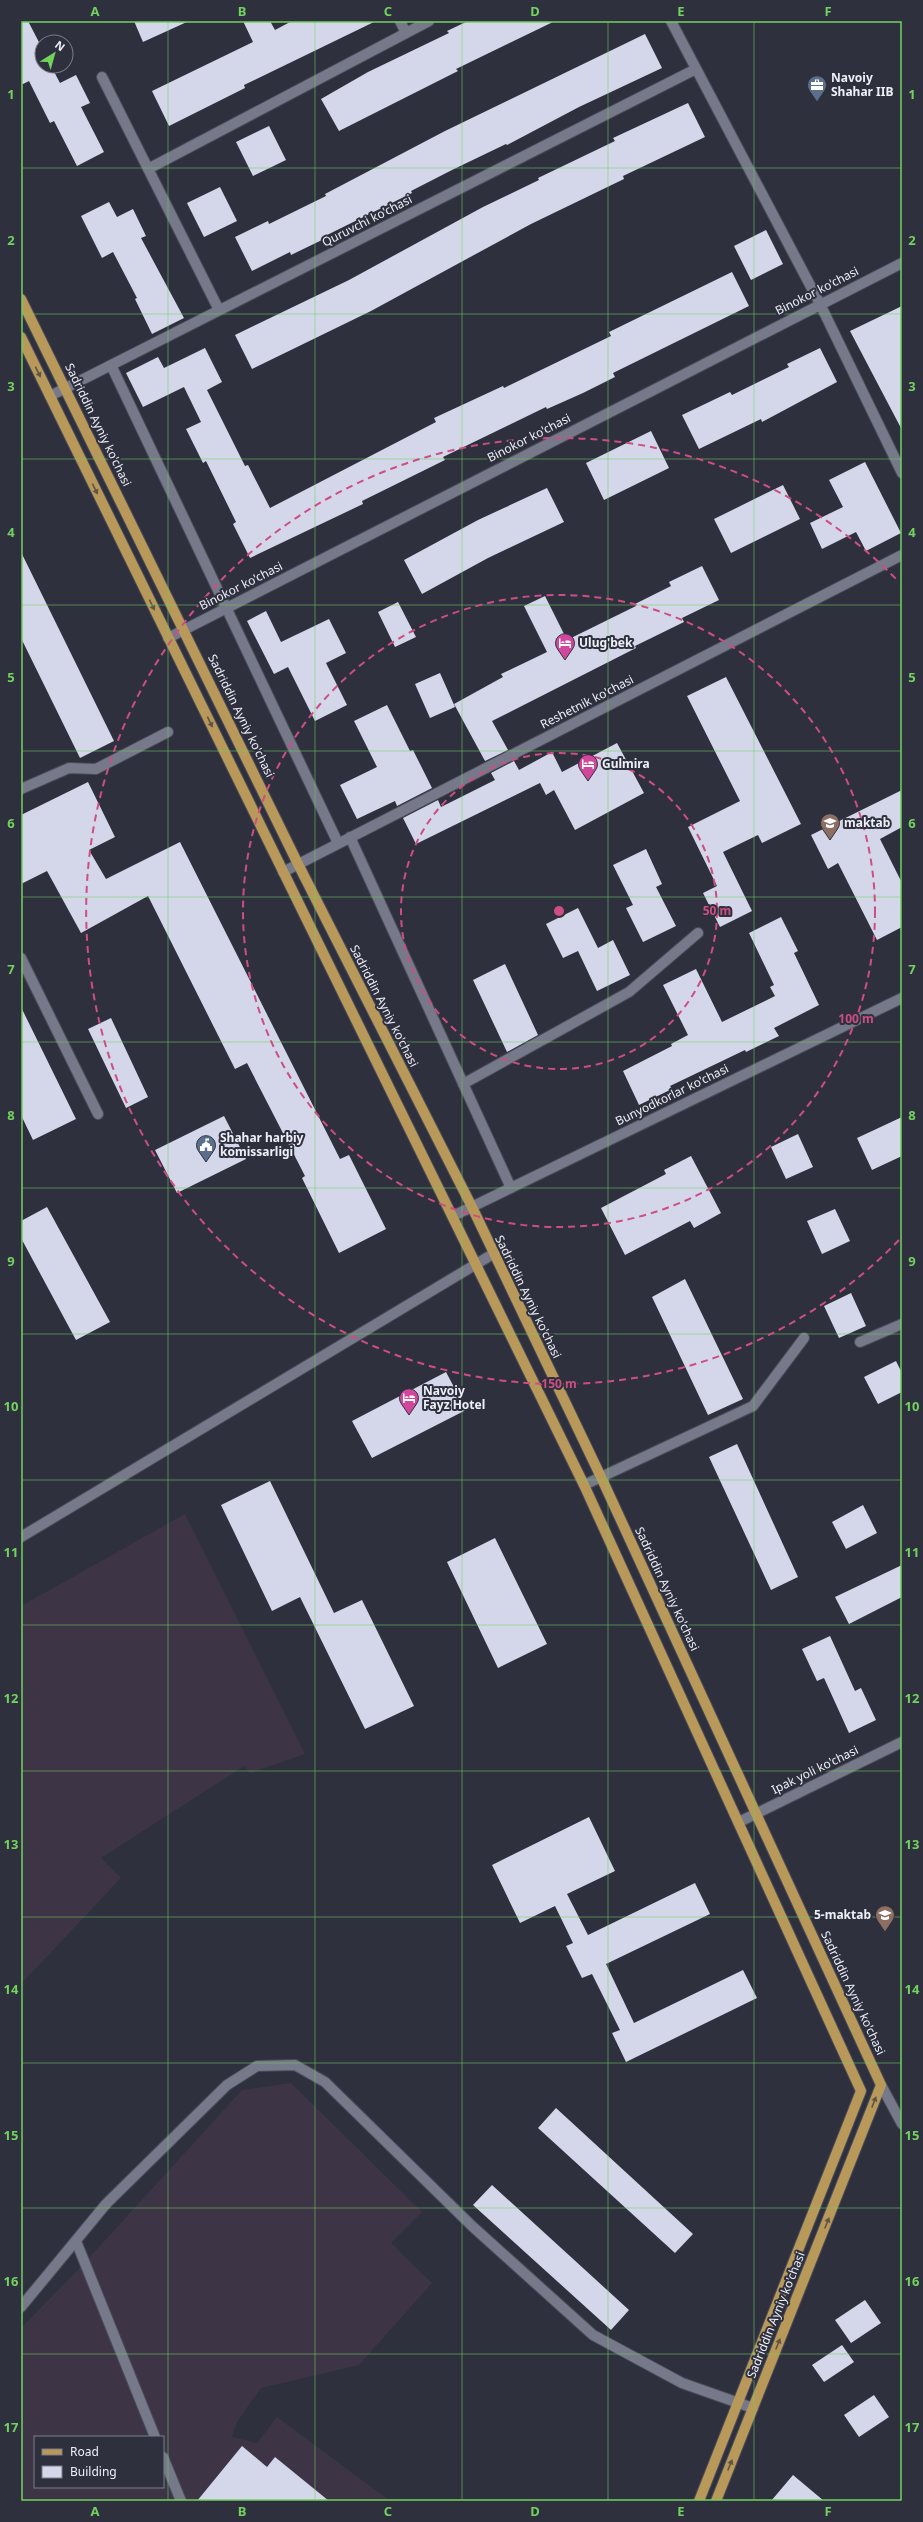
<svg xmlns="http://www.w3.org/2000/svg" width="923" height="2522" viewBox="0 0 923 2522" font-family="'Noto Sans',sans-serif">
  <rect width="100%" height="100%" fill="#2e303e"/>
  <path fill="#3d3546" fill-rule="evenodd" d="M185,1514L305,1754L250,1773L244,1766L101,1858L121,1878L21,1984V1606Z
    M291,2083L422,2212L391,2243L432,2283L359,2365L261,2388L237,2422L232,2437L257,2443L277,2417L390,2501H21V2328L77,2271L242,2090ZM35,2437H163V2487H35Z"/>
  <path fill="#d4d7e9" d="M21,21H28L42,48V66H51L60,83L76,75L90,103L81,107L104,152L77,166L54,121L50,123L29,81L21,85Z
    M134,21H189L143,42Z
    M243,21H270L275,30L292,21H376L244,85L245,88L169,126L152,91L253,42Z
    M468,21H555L456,69L458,71L339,131L321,99L368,72L449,33L447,31Z
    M645,34L662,68L579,107L507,145L506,144L452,170L411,191L412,193L323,237L324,239L291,255L290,252L252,271L235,237L268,221L269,224L326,196L325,194L445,131Z
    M688,103L705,137L623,176L624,179L531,224L371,311L252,369L235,335L349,280L483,207L539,180L538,178L615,141L613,138Z
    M269,126L286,160L253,176L236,142Z
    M220,187L237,221L204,237L187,203Z
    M109,202L117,217L133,209L146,236L141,238L184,318L152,334L135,299L137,298L113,252L102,258L81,216Z
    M766,230L783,264L751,280L734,246Z
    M732,272L749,306L613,373L615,377L583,393L547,409L546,407L443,457L445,460L362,501L363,504L250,558L233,524L236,522L206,461L203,463L186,429L201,422L184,387L143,407L126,373L158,357L164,368L205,348L222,382L207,390L245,466L248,465L270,508L436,422L434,418L503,386L504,388L611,336L609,332Z
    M902,306V430L850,331Z
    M820,348L837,382L762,422L761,419L699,449L682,415L730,392L732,395L789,367L787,364Z
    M651,431L669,468L604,500L586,463Z
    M865,462L901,533L866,551L856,532L822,549L810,523L843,507L829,480Z
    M783,485L800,519L731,553L714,519Z
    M547,488L564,522L488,558L422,594L404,560L478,520Z
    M21,552L114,741L80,758L21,638Z
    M702,566L719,600L682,618L684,622L635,646L636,648L492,721L508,750L485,761L454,704L503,677L501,674L547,652L524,606L545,596L567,640L636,606L635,604L671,586L669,582Z
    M398,602L416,637L395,647L378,612Z
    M266,611L281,642L329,619L346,653L326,663L347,705L315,721L288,667L274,674L247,621Z
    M440,673L455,707L430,718L415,684Z
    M726,677L801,824L762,843L758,835L723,852L752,911L720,927L703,893L717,886L688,827L740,801L687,696Z
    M387,705L410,751L413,750L432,788L397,806L395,801L357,819L340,785L377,767L354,721Z
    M617,743L644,793L575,830L554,790L546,795L540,783L416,844L403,818L438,800L441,807L495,780L491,773L514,761L519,770L552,752L562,772Z
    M88,782L115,837L89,850L106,879L180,842L340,1159L349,1155L386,1229L339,1253L302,1178L305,1176L247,1063L235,1069L148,896L81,933L47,871L21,884V815Z
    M902,790V827L880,839L902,883V927L877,940L838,863L828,869L811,835Z
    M646,849L662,884L656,887L676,926L643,942L626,908L633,905L613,865Z
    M578,908L598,948L613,940L630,975L597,991L578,951L563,958L546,924Z
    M781,917L798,951L794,953L819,1005L774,1028L779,1036L746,1052L745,1050L670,1086L672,1089L639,1105L623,1071L672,1046L671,1044L688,1035L663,985L696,969L722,1022L775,996L770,987L774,985L749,933Z
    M505,964L538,1035L507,1052L473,980Z
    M21,1007L76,1119L33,1140L21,1115Z
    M111,1018L148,1097L126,1108L88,1029Z
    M224,1116L246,1159L177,1193L155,1150Z
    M902,1117V1156L872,1170L857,1138Z
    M798,1134L813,1167L786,1179L771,1147Z
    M691,1156L721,1213L694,1228L690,1221L625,1255L601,1208L666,1174L664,1170Z
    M47,1207L110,1322L76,1340L21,1238V1221Z
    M835,1209L850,1241L822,1254L807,1221Z
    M685,1279L743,1399L708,1415L652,1297Z
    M851,1293L866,1326L839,1338L824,1306Z
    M896,1361L902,1373V1392L878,1404L864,1377Z
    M446,1372L466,1410L372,1458L352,1421Z
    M737,1444L798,1577L771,1590L709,1457Z
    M270,1481L334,1613L362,1600L414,1706L365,1729L300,1597L272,1611L221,1505Z
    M863,1505L877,1533L846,1549L832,1522Z
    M495,1538L547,1644L498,1668L447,1562Z
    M902,1565V1597L849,1624L835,1597Z
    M830,1636L855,1691L861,1688L876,1720L849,1733L824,1678L817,1681L802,1649Z
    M589,1817L615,1871L567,1894L588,1935L695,1883L710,1914L606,1964L634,2023L743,1970L757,1998L626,2062L612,2033L620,2030L592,1974L582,1978L566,1946L573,1943L555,1906L520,1923L492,1865Z
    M556,2108L693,2234L675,2253L538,2128Z
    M492,2185L629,2310L611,2330L473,2205Z
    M865,2300L881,2323L851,2343L835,2320Z
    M842,2345L854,2362L824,2382L812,2365Z
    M874,2395L889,2417L859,2437L844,2415Z
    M242,2446L267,2467L275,2457L329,2501H197Z
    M793,2475L824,2501H771Z"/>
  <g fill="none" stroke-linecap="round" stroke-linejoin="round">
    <defs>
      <path id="minor" d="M400,21L406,33
        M671,21L820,304L902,473
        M102,77L219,310
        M148,169L429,21
        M111,365L338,843
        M50,396L696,69
        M168,638L902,263
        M21,789L69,768L96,769L168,732
        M350,837L511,1188
        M283,872L902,555
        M21,958L98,1114
        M463,1084L629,992L698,933
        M453,1216L902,998
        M860,1342L902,1324
        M584,1485L753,1406L804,1338
        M21,1537L493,1254
        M739,1822L902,1742
        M881,2085L902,2124
        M76,2241L155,2437
        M21,2307L106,2204L227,2085L257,2066L295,2065L325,2082L472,2226L593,2335L682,2383L753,2408
        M163,2457L181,2501"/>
      <path id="major" d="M21,299L298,864L472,1207L601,1477L881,2085L716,2501
        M21,337L584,1485L861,2091L699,2501"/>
    </defs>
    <use href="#minor" stroke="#4b4c58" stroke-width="12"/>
    <use href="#major" stroke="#4b4c58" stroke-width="12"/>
    <use href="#minor" stroke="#767989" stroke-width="10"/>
    <use href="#major" stroke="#b99959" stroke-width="10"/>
  </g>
  <defs><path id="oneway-solid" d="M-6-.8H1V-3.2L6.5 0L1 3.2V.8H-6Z"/></defs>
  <g fill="#5f5547">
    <use href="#oneway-solid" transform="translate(38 372) rotate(64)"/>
    <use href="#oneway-solid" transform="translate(95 489) rotate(64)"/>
    <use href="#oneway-solid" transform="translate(152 605) rotate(64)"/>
    <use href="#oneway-solid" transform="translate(210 722) rotate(64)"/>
    <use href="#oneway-solid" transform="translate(874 2102) rotate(-69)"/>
    <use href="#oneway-solid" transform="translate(827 2223) rotate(-68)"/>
    <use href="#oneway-solid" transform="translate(778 2344) rotate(-68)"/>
    <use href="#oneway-solid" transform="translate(730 2465) rotate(-68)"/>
  </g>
  <path fill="none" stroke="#72d25e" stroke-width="1" stroke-opacity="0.55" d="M168,21V2501M315,21V2501M462,21V2501M608,21V2501M754,21V2501M21,168H902M21,314H902M21,459H902M21,605H902M21,751H902M21,897H902M21,1042H902M21,1188H902M21,1334H902M21,1480H902M21,1625H902M21,1771H902M21,1917H902M21,2063H902M21,2208H902M21,2354H902"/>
  <g fill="none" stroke="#cd4e82" stroke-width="2" stroke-dasharray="7 5">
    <circle cx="559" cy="911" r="158"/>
    <circle cx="559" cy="911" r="316"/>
    <path d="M899 1240A473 473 0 1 1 899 582"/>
  </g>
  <defs>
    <symbol id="office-pin" viewBox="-11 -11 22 30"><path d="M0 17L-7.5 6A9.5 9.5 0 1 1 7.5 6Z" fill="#5c6f8a" stroke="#2e303e"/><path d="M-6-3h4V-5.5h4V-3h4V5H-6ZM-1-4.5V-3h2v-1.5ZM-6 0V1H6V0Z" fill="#fff"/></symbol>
    <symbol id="hotel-pin" viewBox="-11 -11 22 30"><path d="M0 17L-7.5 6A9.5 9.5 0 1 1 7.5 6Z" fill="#d1479c" stroke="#2e303e"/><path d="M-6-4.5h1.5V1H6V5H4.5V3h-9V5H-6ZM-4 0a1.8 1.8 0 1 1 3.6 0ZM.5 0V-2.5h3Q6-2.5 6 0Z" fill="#fff"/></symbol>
    <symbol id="school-pin" viewBox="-11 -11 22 30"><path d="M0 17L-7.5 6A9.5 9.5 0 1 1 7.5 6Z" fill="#8d6e63" stroke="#2e303e"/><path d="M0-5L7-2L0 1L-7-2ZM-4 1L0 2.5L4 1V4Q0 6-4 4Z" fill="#fff"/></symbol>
    <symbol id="civic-pin" viewBox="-11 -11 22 30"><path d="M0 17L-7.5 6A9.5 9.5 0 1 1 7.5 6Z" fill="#5c6f8a" stroke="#2e303e"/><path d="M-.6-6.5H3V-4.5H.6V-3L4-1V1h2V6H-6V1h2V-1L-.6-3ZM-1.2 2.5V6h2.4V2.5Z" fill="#fff"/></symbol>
  </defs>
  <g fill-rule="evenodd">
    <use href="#office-pin" x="806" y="74" width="22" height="30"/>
    <use href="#hotel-pin" x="554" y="632" width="22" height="30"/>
    <use href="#hotel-pin" x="577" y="753" width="22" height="30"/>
    <use href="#school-pin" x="819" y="812" width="22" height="30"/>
    <use href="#civic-pin" x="195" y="1134" width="22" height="30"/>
    <use href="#hotel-pin" x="398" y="1387" width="22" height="30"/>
    <use href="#school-pin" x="874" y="1904" width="22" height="30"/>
  </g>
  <g text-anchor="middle" stroke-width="4" stroke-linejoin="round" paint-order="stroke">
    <g font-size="12" font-weight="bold" fill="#eeeff8" stroke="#2e303e" text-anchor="start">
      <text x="831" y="82">Navoiy<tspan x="831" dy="14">Shahar IIB</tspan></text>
      <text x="579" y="647">Ulug'bek</text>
      <text x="602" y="768">Gulmira</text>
      <text x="844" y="827">maktab</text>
      <text x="220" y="1142">Shahar harbiy<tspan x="220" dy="14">komissarligi</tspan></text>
      <text x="423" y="1395">Navoiy<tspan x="423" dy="14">Fayz Hotel</tspan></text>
      <text x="871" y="1919" text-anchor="end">5-maktab</text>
    </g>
    <g font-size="12" fill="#eeeff8" stroke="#2e303e">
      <text transform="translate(367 221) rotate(-27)" y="4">Quruvchi ko'chasi</text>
      <text transform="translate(817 291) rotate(-27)" y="4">Binokor ko'chasi</text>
      <text transform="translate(98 425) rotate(64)" y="4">Sadriddin Ayniy ko'chasi</text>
      <text transform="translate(529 438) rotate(-27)" y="4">Binokor ko'chasi</text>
      <text transform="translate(241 586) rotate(-27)" y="4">Binokor ko'chasi</text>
      <text transform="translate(587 702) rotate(-27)" y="4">Reshetnik ko'chasi</text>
      <text transform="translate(241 716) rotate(64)" y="4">Sadriddin Ayniy ko'chasi</text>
      <text transform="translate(384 1006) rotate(63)" y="4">Sadriddin Ayniy ko'chasi</text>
      <text transform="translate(672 1095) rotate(-26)" y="4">Bunyodkorlar ko'chasi</text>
      <text transform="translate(528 1297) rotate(64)" y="4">Sadriddin Ayniy ko'chasi</text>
      <text transform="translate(667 1589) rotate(65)" y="4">Sadriddin Ayniy ko'chasi</text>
      <text transform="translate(815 1770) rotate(-26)" y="4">Ipak yoli ko'chasi</text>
      <text transform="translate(853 1993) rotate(65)" y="4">Sadriddin Ayniy ko'chasi</text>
      <text transform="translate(776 2315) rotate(-68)" y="4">Sadriddin Ayniy ko'chasi</text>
    </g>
  </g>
  <circle cx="559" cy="911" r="6" fill="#cd4e82" stroke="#2e303e" stroke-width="2"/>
  <g font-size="12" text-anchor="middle" font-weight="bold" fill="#cd4e82" stroke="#2e303e" stroke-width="4" stroke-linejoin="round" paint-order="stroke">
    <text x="717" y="915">50 m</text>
    <text x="856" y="1023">100 m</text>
    <text x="559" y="1388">150 m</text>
  </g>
  <rect width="923" height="2522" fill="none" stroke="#2e303e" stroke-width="44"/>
  <rect x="34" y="2436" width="130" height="52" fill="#2e303e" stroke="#7b7c88"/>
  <rect x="42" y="2449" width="20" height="6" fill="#b99959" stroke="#7b7c88"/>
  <text x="70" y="2456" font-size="12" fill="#eeeff8">Road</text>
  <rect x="42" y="2466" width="20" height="12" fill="#d4d7e9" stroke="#7b7c88"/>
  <text x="70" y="2476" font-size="12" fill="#eeeff8">Building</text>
  <g transform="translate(54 54) rotate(37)"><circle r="19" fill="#2e303e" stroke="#7b7c88"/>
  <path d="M0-3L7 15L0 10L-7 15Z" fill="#72d25e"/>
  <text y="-6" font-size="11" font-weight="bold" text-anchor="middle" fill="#eeeff8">N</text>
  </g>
  <rect x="22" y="22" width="879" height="2478" fill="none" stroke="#72d25e" stroke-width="1.5"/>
  <g font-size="13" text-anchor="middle" font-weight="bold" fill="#72d25e">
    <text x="95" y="16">A</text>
    <text x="242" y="16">B</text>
    <text x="388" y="16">C</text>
    <text x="535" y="16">D</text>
    <text x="681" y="16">E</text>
    <text x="828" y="16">F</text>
    <text x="11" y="99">1</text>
    <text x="912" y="99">1</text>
    <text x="11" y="245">2</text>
    <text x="912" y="245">2</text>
    <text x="11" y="391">3</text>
    <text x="912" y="391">3</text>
    <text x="11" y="537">4</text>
    <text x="912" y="537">4</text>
    <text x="11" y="682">5</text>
    <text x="912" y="682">5</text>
    <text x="11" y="828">6</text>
    <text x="912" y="828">6</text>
    <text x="11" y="974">7</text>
    <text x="912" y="974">7</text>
    <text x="11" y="1120">8</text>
    <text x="912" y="1120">8</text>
    <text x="11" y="1266">9</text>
    <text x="912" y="1266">9</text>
    <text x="11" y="1411">10</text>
    <text x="912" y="1411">10</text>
    <text x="11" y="1557">11</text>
    <text x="912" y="1557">11</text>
    <text x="11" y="1703">12</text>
    <text x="912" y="1703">12</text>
    <text x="11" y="1849">13</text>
    <text x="912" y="1849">13</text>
    <text x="11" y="1994">14</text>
    <text x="912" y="1994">14</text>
    <text x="11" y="2140">15</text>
    <text x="912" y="2140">15</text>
    <text x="11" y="2286">16</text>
    <text x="912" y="2286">16</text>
    <text x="11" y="2432">17</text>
    <text x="912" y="2432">17</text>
    <text x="95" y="2516">A</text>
    <text x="242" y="2516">B</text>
    <text x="388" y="2516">C</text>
    <text x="535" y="2516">D</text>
    <text x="681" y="2516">E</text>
    <text x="828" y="2516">F</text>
  </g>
</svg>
